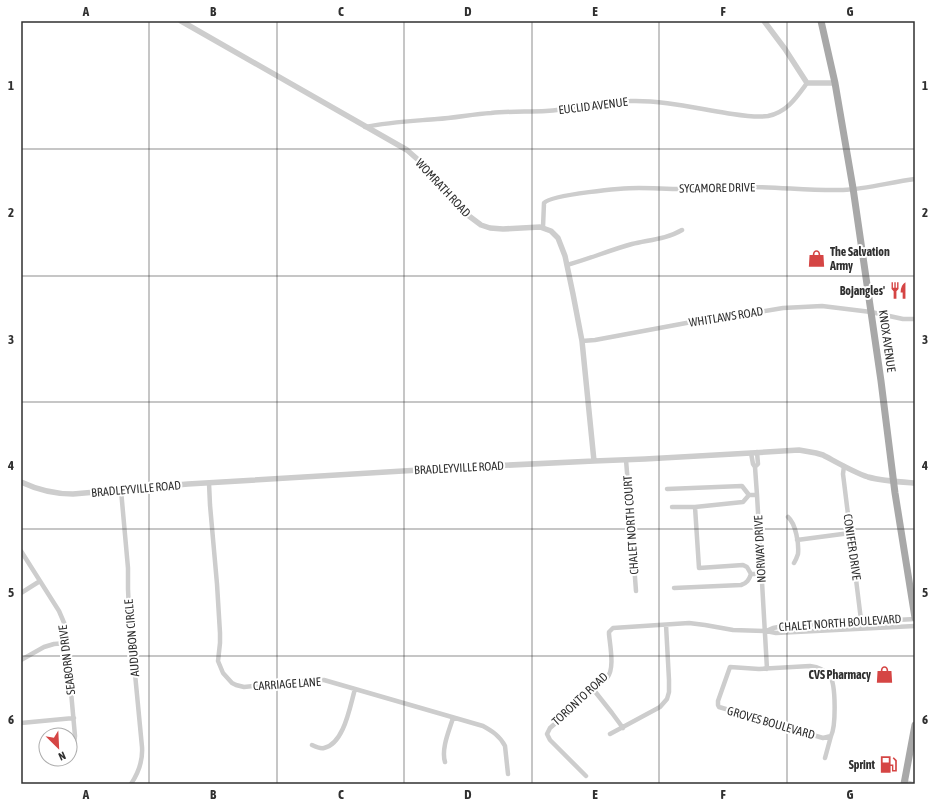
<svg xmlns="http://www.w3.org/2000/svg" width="936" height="805" viewBox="0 0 936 805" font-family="'Asap Condensed',sans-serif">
  <rect width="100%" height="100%" fill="#fff"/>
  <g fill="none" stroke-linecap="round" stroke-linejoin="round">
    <path stroke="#cdcdcd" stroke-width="4.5" d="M365,127C389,122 413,121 437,119C455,118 473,114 491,113C510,111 528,112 546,111C574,109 602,101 630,101C662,100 695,108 726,113C740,115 755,118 768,116C787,112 796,98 807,83
      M543,227L544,203C552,194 624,188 639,188C653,188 667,189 682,189C704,189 726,186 748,187C780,187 811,191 843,190C867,189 891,182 915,179
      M567,265C589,259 610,250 632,244C648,240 667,239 682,230
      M582,341L595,340L697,321L718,319L783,308L822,306L871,312L903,319H915
      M751,453L753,464L755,467L757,495L767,669
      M626,460L629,497L636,591
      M844,466L843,474L844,482L862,628
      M755,467L758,464L757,452
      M209,483L210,505L217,584L220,633V643L218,661L223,673L232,683L236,685L244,687L315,680H324L483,726C492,731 500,736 505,746L508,774
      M667,489L742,486L749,495
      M121,490L128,568V589L129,611L142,747C143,761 139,772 131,784
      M672,507H695L743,502L749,495H757
      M695,507L699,568L743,565L747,567L751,574H762
      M788,517C796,524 799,544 798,554C797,557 796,560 794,563
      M797,540L850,533
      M21,551L59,611L65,625L75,736L74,744L70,755
      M674,588L741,585C747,583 749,580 751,574
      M21,593L40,581
      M766,631L773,628L784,626L915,619
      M21,660L44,647L54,644L67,643
      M810,666C818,667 825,670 830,676C836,685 836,726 831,736L823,738L719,707L718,705V701L730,667L759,669Z
      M593,689L612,713L623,728
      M21,723L74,718
      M610,734L660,707L667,699L669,692V680L666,625
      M312,745C316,747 320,749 324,748C344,744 350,706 355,689
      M825,758L831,736
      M445,762C441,749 449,731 453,718
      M586,776L550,740L547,734L550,728L607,678C615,669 610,646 609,634V632L613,628L689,623L705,625L733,630L766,631L776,633L915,626
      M905,782L912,784"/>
    <path stroke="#cdcdcd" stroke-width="5.5" d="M181,21L407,150L424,165L469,216L481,225L490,228L503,229L540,227L551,231L558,238L565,256L573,294L582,341L594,461
      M764,21L785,49L807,83H835
      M21,482C38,490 55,494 73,494L188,484L469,467L594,461L645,459L751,453L799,450L816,453L823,455C838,463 853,472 868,477C882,481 901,482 915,483"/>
    <path stroke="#a8a8a8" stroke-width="7" d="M821,21L835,83L853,188L881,381L895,493L915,618
      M904,784L915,725"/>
  </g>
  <path fill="none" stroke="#303030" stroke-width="1" stroke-opacity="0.55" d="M149,21V784M277,21V784M404,21V784M532,21V784M659,21V784M787,21V784M21,149H915M21,276H915M21,402H915M21,529H915M21,656H915"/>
  <defs>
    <symbol id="shop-bare" viewBox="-9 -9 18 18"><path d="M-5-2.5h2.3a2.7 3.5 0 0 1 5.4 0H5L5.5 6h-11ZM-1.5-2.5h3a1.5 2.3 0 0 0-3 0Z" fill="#d54544" stroke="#fff" stroke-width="2.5" paint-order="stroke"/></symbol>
    <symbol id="restaurant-bare" viewBox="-9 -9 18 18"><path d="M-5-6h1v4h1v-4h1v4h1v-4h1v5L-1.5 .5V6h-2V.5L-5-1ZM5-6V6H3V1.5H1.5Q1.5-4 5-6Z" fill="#d54544" stroke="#fff" stroke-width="2.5" paint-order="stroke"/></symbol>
    <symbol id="fuel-bare" viewBox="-9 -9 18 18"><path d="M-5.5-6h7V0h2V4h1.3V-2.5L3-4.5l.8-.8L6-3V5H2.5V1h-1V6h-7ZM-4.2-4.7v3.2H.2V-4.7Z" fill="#d54544" stroke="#fff" stroke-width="2.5" paint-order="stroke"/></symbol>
  </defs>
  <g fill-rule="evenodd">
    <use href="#shop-bare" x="804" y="246" width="25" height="25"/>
    <use href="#restaurant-bare" x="886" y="278" width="25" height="25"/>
    <use href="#shop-bare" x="872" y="662" width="25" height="25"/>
    <use href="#fuel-bare" x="876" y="752" width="25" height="25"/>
  </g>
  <g text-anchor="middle" stroke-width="4" stroke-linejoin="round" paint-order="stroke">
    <g font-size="12" fill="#303030" stroke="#fff">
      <text transform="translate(593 106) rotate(-7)" y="4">EUCLID AVENUE</text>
      <text transform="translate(443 188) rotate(47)" y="4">WOMRATH ROAD</text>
      <text transform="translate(717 188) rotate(-1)" y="4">SYCAMORE DRIVE</text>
      <text transform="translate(726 317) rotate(-9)" y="4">WHITLAWS ROAD</text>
      <text transform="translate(887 341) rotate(82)" y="4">KNOX AVENUE</text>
      <text transform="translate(459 468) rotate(-3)" y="4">BRADLEYVILLE ROAD</text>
      <text transform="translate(136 489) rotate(-5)" y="4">BRADLEYVILLE ROAD</text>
      <text transform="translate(631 525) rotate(-94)" y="4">CHALET NORTH COURT</text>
      <text transform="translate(852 547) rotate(82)" y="4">CONIFER DRIVE</text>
      <text transform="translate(760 549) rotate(-93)" y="4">NORWAY DRIVE</text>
      <text transform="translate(840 623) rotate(-4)" y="4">CHALET NORTH BOULEVARD</text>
      <text transform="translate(132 638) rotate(-95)" y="4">AUDUBON CIRCLE</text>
      <text transform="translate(67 660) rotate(-97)" y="4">SEABORN DRIVE</text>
      <text transform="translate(287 684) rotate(-4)" y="4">CARRIAGE LANE</text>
      <text transform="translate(580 699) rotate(-43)" y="4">TORONTO ROAD</text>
      <text transform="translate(771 723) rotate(16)" y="4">GROVES BOULEVARD</text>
    </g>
    <g font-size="12" font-weight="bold" fill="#303030" stroke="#fff" text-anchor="end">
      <text x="830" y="256" text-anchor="start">The Salvation<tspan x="830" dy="14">Army</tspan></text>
      <text x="885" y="295">Bojangles'</text>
      <text x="871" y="679">CVS Pharmacy</text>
      <text x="875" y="769">Sprint</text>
    </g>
  </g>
  <rect width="936" height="805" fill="none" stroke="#ffffff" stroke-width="44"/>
  <g transform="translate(58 747) rotate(156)"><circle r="19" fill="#ffffff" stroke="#acacac"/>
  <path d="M0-3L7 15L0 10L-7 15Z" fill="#d54544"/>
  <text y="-6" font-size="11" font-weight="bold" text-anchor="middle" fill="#303030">N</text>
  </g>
  <rect x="22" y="22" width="892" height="761" fill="none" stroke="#303030" stroke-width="1.5"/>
  <g font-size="13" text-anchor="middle" font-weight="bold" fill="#303030">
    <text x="86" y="16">A</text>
    <text x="213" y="16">B</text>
    <text x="341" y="16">C</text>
    <text x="468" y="16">D</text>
    <text x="595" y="16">E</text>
    <text x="723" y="16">F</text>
    <text x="850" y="16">G</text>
    <text x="11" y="90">1</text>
    <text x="925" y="90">1</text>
    <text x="11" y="217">2</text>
    <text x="925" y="217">2</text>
    <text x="11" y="344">3</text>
    <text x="925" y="344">3</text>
    <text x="11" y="470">4</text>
    <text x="925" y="470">4</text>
    <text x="11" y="597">5</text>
    <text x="925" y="597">5</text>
    <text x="11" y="724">6</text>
    <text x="925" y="724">6</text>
    <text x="86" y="799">A</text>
    <text x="213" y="799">B</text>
    <text x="341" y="799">C</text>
    <text x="468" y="799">D</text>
    <text x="595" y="799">E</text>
    <text x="723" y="799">F</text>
    <text x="850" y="799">G</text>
  </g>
</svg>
